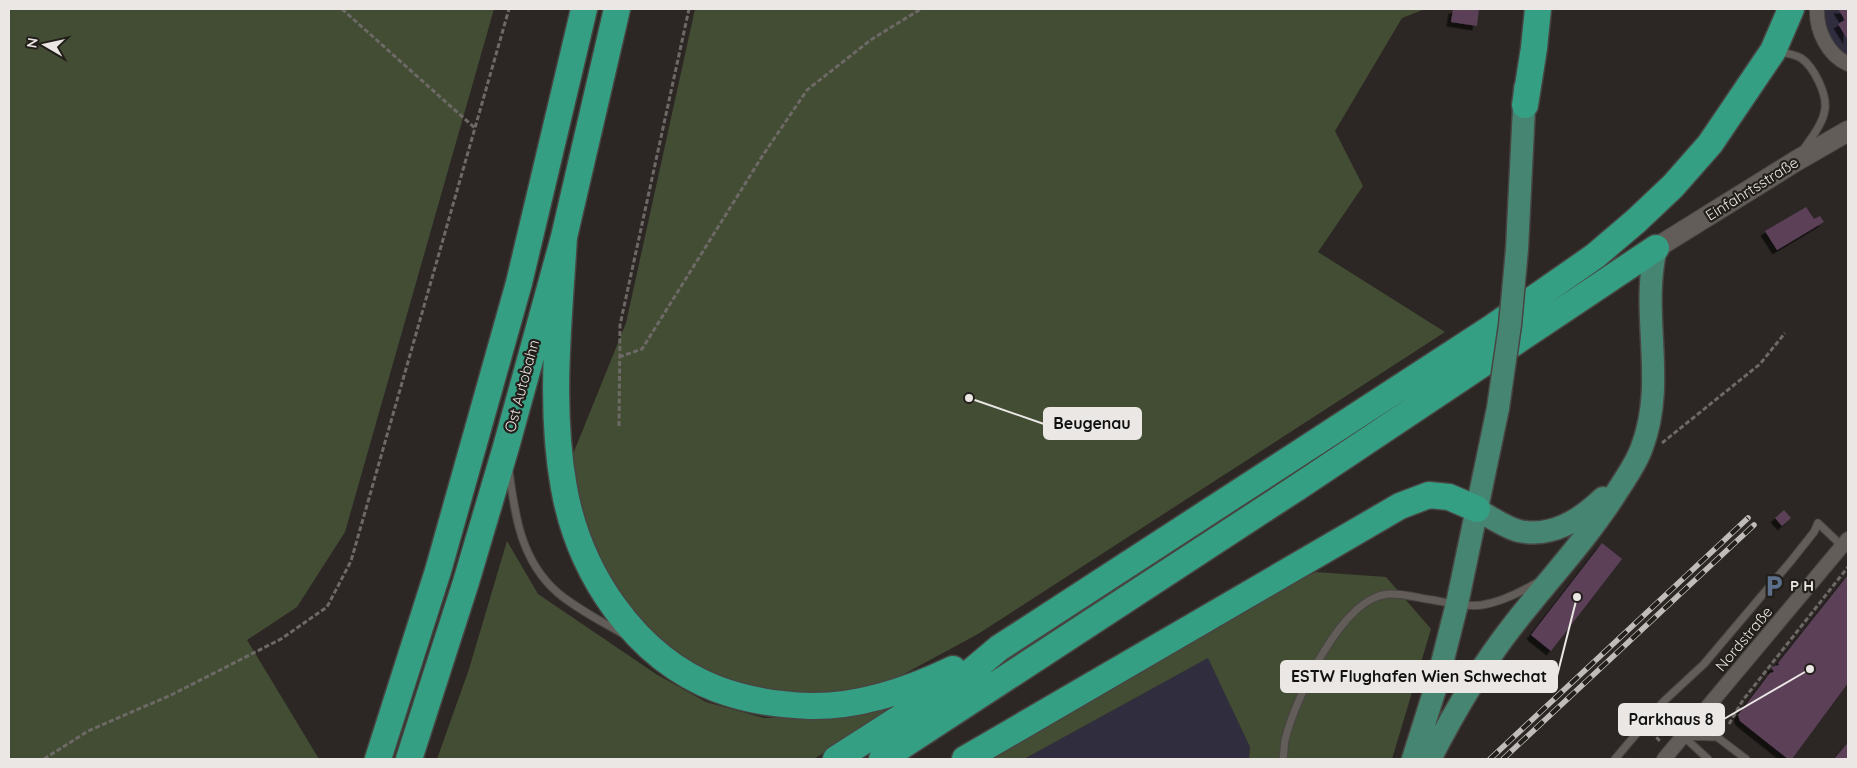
<svg xmlns="http://www.w3.org/2000/svg" width="1857" height="768" viewBox="0 0 1857 768" font-family="Quicksand,sans-serif">
  <defs>
    <filter id="shadow"><feDropShadow dx="-4.5" dy="4.5" stdDeviation="0" flood-color="#0009"/></filter>
  </defs>
  <rect width="100%" height="100%" fill="#2c2724"/>
  <path fill="#302d3e" d="M1823,9H1848V56L1832,43L1826,29Z
    M1209,657L1250,747L1249,759H1024Z"/>
  <path fill="#434d34" d="M9,9H494L345,532L297,607L247,640L319,759H9Z
    M695,9H1425L1402,18L1335,131L1363,186L1318,252L1445,332L978,634L893,680L823,695L767,692L718,675L672,653L631,616L580,523L569,464L626,323Z
    M507,541L538,594L656,674L706,702L764,718H824L882,707L885,713L814,759H437L469,669Z
    M1316,572L1386,577L1431,629L1392,759H1249L1250,747L1208,658L1024,759H985L1264,598Z"/>
  <path fill="#5b4059" filter="url(#shadow)" d="M1453,9H1479L1477,26L1451,22Z
    M1838,9H1848V40L1838,24L1845,20Z
    M1806,207L1814,219L1820,216L1824,222L1777,250L1765,231Z
    M1784,510L1791,518L1782,526L1775,518Z
    M1602,543L1622,559L1551,651L1531,635Z
    M1848,575V683L1792,759H1788L1740,721L1738,715L1770,673L1774,672L1771,667L1779,665L1778,663Z
    M1848,743V759H1834L1845,746Z"/>
  <g fill="none" stroke-linecap="round" stroke-linejoin="round">
    <defs>
      <path id="lane" d="M1778,52C1786,53 1794,54 1801,58C1814,67 1827,94 1825,109C1823,124 1811,138 1803,150
        M509,471C515,516 521,561 558,593C577,609 601,621 623,634
        M1683,736L1708,759
        M1684,736L1717,737L1746,759
        M1283,759C1284,753 1284,746 1285,740C1295,700 1341,598 1388,594C1403,593 1418,598 1433,600C1449,603 1466,607 1482,605C1502,602 1521,592 1538,582
        M1615,759L1664,701L1704,664L1791,561L1814,532L1818,523L1842,546"/>
      <path id="street" d="M1817,9C1816,31 1828,55 1848,64
        M1664,759L1848,539"/>
      <path id="secondary" d="M1656,248L1796,161L1848,131"/>
      <path id="primary" d="M1517,249L1525,88
        M1477,509C1490,517 1504,527 1519,531C1552,538 1580,520 1603,498
        M1413,759L1437,683L1457,604L1498,408
        M1430,759C1454,712 1481,666 1514,624C1549,579 1588,538 1618,490C1627,476 1637,462 1642,447C1667,381 1640,315 1656,248"/>
      <path id="highway" d="M1525,105L1534,48L1538,9
        M564,237C559,321 549,405 564,488C579,572 634,657 717,689C746,700 779,705 810,706C860,707 909,690 953,669
        M378,759L438,571L519,283L584,9
        M409,759L466,582L506,447L564,237L617,9
        M836,759L967,675L999,648L1490,329L1595,256L1636,221L1673,186L1710,144L1773,51L1791,9
        M882,759L1298,487L1656,248
        M965,759L1400,506L1429,495L1449,497L1477,509"/>
    </defs>
    <use href="#lane" stroke="#474441" stroke-width="9"/>
    <use href="#street" stroke="#474441" stroke-width="16"/>
    <use href="#secondary" stroke="#474441" stroke-width="22"/>
    <use href="#primary" stroke="#474441" stroke-width="25"/>
    <use href="#highway" stroke="#474441" stroke-width="29"/>
    <path stroke="#6d6966" stroke-width="3" stroke-dasharray="5 2.5" stroke-linecap="butt" d="M342,9L475,128
      M619,357L642,349L763,155L807,90L872,39L921,9
      M619,426L620,325L689,9
      M1662,443L1760,364L1785,333
      M1729,724L1743,700L1848,567
      M1651,732L1661,742
      M44,759L88,731L171,695L281,639L327,607L351,561L509,9"/>
    <use href="#lane" stroke="#635d59" stroke-width="7"/>
    <use href="#street" stroke="#635d59" stroke-width="14"/>
    <use href="#secondary" stroke="#635d59" stroke-width="20"/>
    <use href="#primary" stroke="#478573" stroke-width="22"/>
    <use href="#highway" stroke="#359f84" stroke-width="26"/>
    <defs>
      <path id="rail" d="M1490,759L1748,518
        M1503,759L1754,525"/>
    </defs>
    <use href="#rail" stroke="#c0bcba" stroke-width="5.5"/>
    <use href="#rail" stroke="#221e1a" stroke-width="4" stroke-dasharray="11" stroke-linecap="butt"/>
    <defs>
      <path id="primary-bridge" d="M1498,408L1510,325L1517,249"/>
    </defs>
    <use href="#primary-bridge" stroke="#474441" stroke-width="25" stroke-linecap="butt"/>
    <use href="#primary-bridge" stroke="#478573" stroke-width="22"/>
  </g>
  <defs>
    <symbol id="parking-bare" viewBox="-9 -9 18 18"><path d="M-3.5-5.5H1a3.5 3.5 0 0 1 0 7H-1V5.5H-3.5ZM-1-3.4V-.6H.8a1.4 1.4 0 0 0 0-2.8Z" fill="#5c6f8a" stroke="#221e1a" stroke-width="2.5" paint-order="stroke"/></symbol>
  </defs>
  <g fill-rule="evenodd">
    <use href="#parking-bare" x="1758" y="570" width="32" height="32"/>
  </g>
  <g text-anchor="middle" stroke-width="4.5" stroke-linejoin="round" paint-order="stroke">
    <g font-size="15" fill="#eae7e5" stroke="#221e1a">
      <text transform="translate(1752 189) rotate(-32)" y="5">Einfahrtsstraße</text>
      <text transform="translate(522 386) rotate(-75)" y="5">Ost Autobahn</text>
      <text transform="translate(1744 639) rotate(-50)" y="5">Nordstraße</text>
    </g>
    <g font-size="15" font-weight="bold" fill="#eae7e5" stroke="#221e1a" text-anchor="start">
      <text x="1790" y="591">P H</text>
    </g>
  </g>
  <path fill="none" stroke="#eae7e5" stroke-width="2" d="M969 398L1044 424M1577 597L1557 676M1810 669L1724 719"/>
  <g fill="#eae7e5" stroke="#221e1a" stroke-width="2">
    <circle cx="969" cy="398" r="5"/>
    <circle cx="1577" cy="597" r="5"/>
    <circle cx="1810" cy="669" r="5"/>
  </g>
  <g fill="#eae7e5" stroke="#eae7e5" stroke-width="2">
    <rect x="1044" y="408" width="97" height="31" rx="5"/>
    <rect x="1281" y="661" width="276" height="31" rx="5"/>
    <rect x="1619" y="704" width="105" height="31" rx="5"/>
  </g>
  <g font-size="16" text-anchor="middle" font-weight="bold" fill="#111">
    <text x="1092" y="429">Beugenau</text>
    <text x="1419" y="682">ESTW Flughafen Wien Schwechat</text>
    <text x="1671" y="725">Parkhaus 8</text>
  </g>
  <rect width="1857" height="768" fill="none" stroke="#eae7e5" stroke-width="20"/>
  <g transform="translate(45 45) rotate(279)" stroke="#221e1a" stroke-width="4" paint-order="stroke">
  <path d="M0-4L9 19L0 12L-9 19Z" fill="#eae7e5"/>
  <text y="-8" font-size="14" font-weight="bold" text-anchor="middle" fill="#eae7e5">N</text>
  </g>
</svg>
